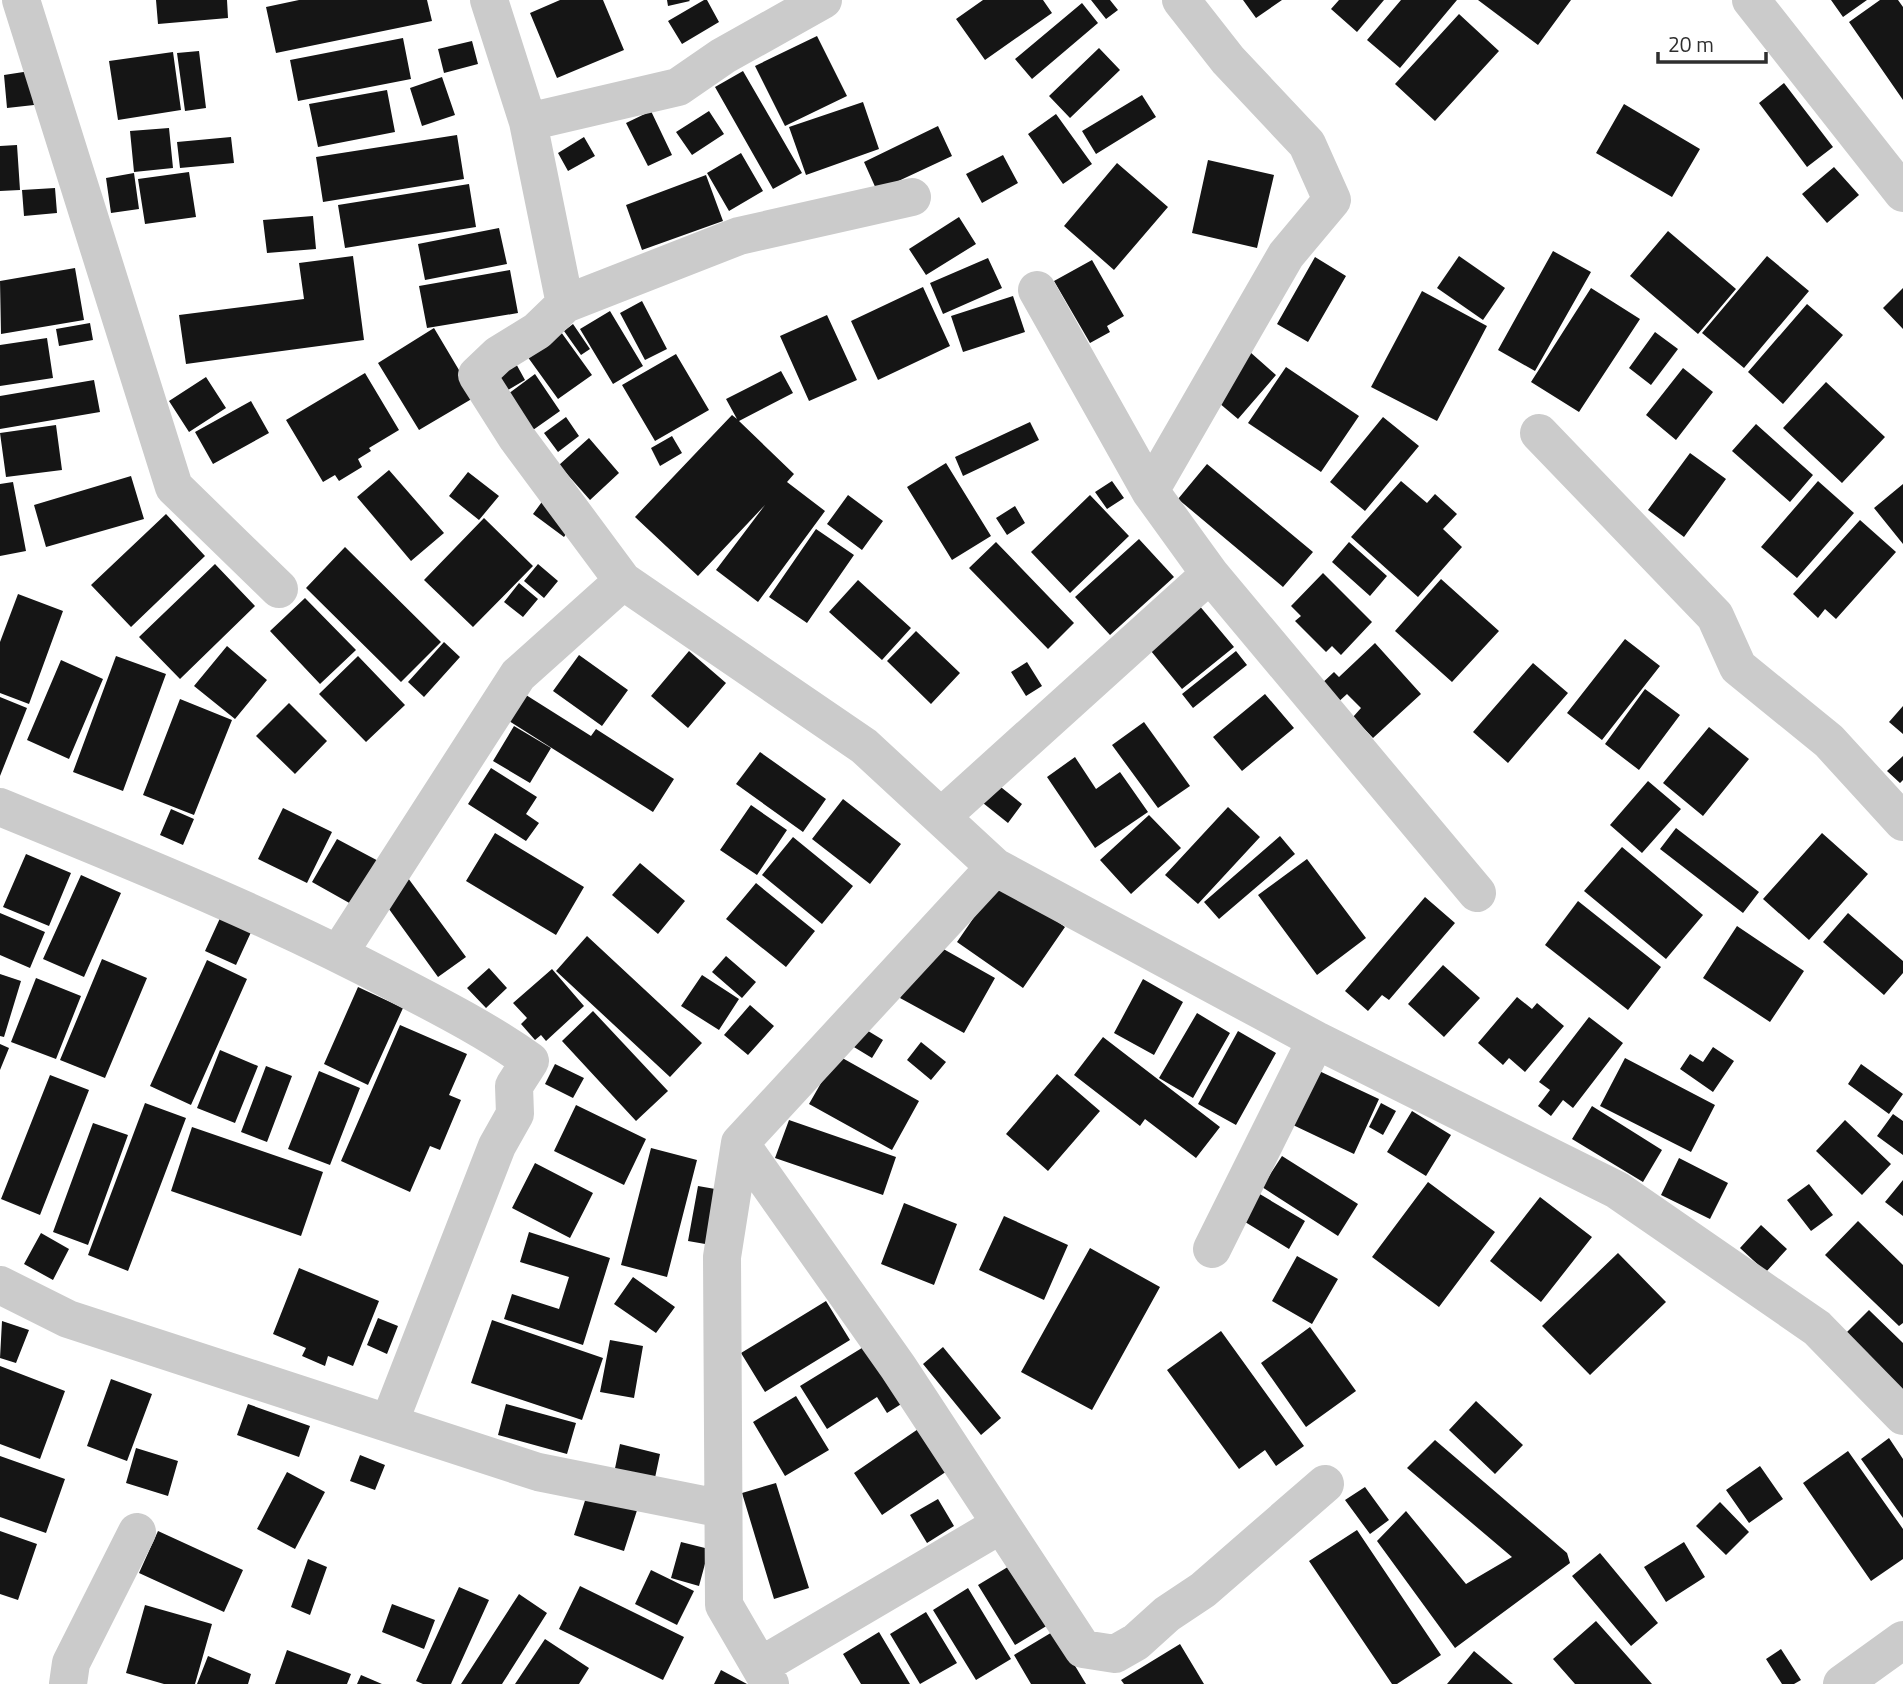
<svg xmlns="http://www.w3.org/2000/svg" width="1903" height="1684" viewBox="0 0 1903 1684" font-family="'Titillium Web',sans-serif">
  <rect width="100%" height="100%" fill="#fff"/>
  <path fill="#151515" d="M156,0H227L228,18L158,24Z
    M299,0H427L432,21L276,53L266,7Z
    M560,0H603L624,50L557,78L530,13Z
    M667,0H689L690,1L668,6Z
    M704,0H707L719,22L682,44L668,21Z
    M983,0H1043L1052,13L985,60L956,19Z
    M1091,0H1110L1118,10L1106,19Z
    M1243,0H1282L1256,18Z
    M1339,0H1384L1357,32L1331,9Z
    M1401,0H1457L1400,68L1367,40Z
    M1478,0H1571L1538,45Z
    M1831,0H1867L1843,17Z
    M1880,0H1898L1903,7V100L1849,22Z
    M1082,3L1098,23L1032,79L1015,59Z
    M1459,14L1499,51L1435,121L1395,84Z
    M817,36L847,96L785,126L755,66Z
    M403,38L411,79L298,101L290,60Z
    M472,41L478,64L444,73L438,49Z
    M1099,48L1120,70L1070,118L1049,96Z
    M199,51L206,108L185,111L177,53Z
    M173,52L181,110L118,120L109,61Z
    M30,71L34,105L7,108L4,75Z
    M743,71L802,173L773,189L715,87Z
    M442,77L455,115L422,126L410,88Z
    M1784,83L1833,147L1807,167L1759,103Z
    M387,90L395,132L318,147L309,104Z
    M1142,95L1156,117L1096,154L1082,131Z
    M863,102L879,149L806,175L789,127Z
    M1624,104L1700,149L1672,197L1596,153Z
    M651,111L672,155L648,166L626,123Z
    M709,111L724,134L692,155L676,132Z
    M1056,114L1092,164L1063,184L1028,134Z
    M938,126L952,156L877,191L864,162Z
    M169,128L173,168L134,172L130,131Z
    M457,135L464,179L323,202L316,157Z
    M231,137L234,163L180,168L177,142Z
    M584,137L595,156L568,171L558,153Z
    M17,145L20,190L0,191V146Z
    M741,153L763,191L729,211L707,173Z
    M1003,155L1018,183L982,203L966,174Z
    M1208,160L1274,175L1257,248L1192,233Z
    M1117,163L1168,207L1114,270L1064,226Z
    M1834,167L1859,195L1827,223L1802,194Z
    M189,172L196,217L145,224L138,179Z
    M134,173L139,209L111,213L106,178Z
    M706,175L723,221L642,250L626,205Z
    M469,184L476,227L345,248L338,205Z
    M55,188L57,213L24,216L22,190Z
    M313,216L316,249L267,253L263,220Z
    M959,217L976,244L926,275L909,249Z
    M499,228L507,264L425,280L418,244Z
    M1668,231L1736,289L1698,334L1630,276Z
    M1553,251L1591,272L1535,371L1498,350Z
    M353,256L364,340L186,364L179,315L304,299L299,263Z
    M1459,256L1505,288L1483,320L1437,288Z
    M1767,256L1809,291L1744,368L1702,333Z
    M1315,257L1346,276L1308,342L1277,324Z
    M988,258L1002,288L943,314L930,283Z
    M1092,260L1124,316L1107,326L1110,332L1090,343L1054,281Z
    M75,268L84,320L1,334L0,281Z
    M510,270L518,313L427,328L419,286Z
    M923,287L950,346L878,380L851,321Z
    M1591,288L1640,319L1579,412L1531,382Z
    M1903,288V329L1883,308Z
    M1422,291L1487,326L1437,421L1371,387Z
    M1013,296L1025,332L963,352L951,316Z
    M642,301L667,349L645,360L620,313Z
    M1807,304L1843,335L1783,404L1748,372Z
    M610,311L643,366L613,384L580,329Z
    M827,315L857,380L809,401L780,336Z
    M90,323L93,340L59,346L56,329Z
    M573,324L590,349L581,355L564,331Z
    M434,328L475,397L419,430L378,363Z
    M561,332L592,375L558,399L527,356Z
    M1655,332L1678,349L1651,385L1629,368Z
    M47,338L53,378L0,386V345Z
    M1250,352L1276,375L1238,419L1212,397Z
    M676,354L709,410L655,441L622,385Z
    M514,360L525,380L508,390L496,371Z
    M1286,367L1359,416L1321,472L1248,423Z
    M1683,368L1713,392L1676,440L1646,415Z
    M781,371L793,393L739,421L794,474L787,482L825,511L758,602L716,570L765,505L698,576L635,517L732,415L737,419L726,399Z
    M365,373L399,430L369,448L371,451L358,459L362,467L339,481L335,475L323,482L286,420Z
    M535,374L560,411L533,430L508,394Z
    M206,377L226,408L189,432L169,401Z
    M94,380L100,412L0,429V396Z
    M1826,382L1885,437L1842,483L1783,428Z
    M251,401L269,433L213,464L195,432Z
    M566,417L579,436L558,452L544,433Z
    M1383,417L1419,446L1365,511L1330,482Z
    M1030,422L1039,440L963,476L955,457Z
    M1756,424L1813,475L1790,502L1732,451Z
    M56,425L62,470L6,477L0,433Z
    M672,436L682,453L660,466L651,448Z
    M589,438L619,473L590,500L559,465Z
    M1690,453L1726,479L1684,537L1648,510Z
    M946,463L991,536L952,560L907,487Z
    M1207,464L1313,552L1283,587L1178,499Z
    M389,470L444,533L411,561L357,497Z
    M468,472L499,496L479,520L449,496Z
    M131,476L144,519L46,547L34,505Z
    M1112,481L1124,498L1107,509L1095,492Z
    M1401,481L1427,503L1435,494L1457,514L1443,529L1462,547L1418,597L1351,537Z
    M1818,481L1854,513L1797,578L1761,547Z
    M13,482L26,551L0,556V484Z
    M1903,484V544L1874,508Z
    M848,495L883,521L862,550L827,524Z
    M1090,495L1129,536L1070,593L1031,552Z
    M544,499L574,522L564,537L533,514Z
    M1015,506L1025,523L1007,535L996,518Z
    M166,514L205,556L131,627L91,585Z
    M484,518L533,566L473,627L424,580Z
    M1860,520L1896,552L1836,619L1825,609L1818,618L1793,594Z
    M816,529L854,555L807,623L769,597Z
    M1139,539L1174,577L1110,635L1075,597Z
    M996,542L1074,623L1048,649L969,568Z
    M1349,542L1387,576L1370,596L1332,562Z
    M345,547L441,642L401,682L306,588Z
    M215,564L255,606L180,679L139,637Z
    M538,564L558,581L544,598L524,581Z
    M1323,573L1372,622L1341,655L1332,646L1326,652L1295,621L1301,616L1291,606Z
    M1441,579L1499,631L1452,682L1395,631Z
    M858,580L911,628L882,660L829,612Z
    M519,583L538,599L523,617L504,602Z
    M18,594L63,611L29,704L0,693V642Z
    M305,598L356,650L320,684L270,631Z
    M1193,598L1234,647L1182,689L1142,640Z
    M916,631L960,673L931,704L887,661Z
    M1625,639L1660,666L1602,740L1567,713Z
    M444,642L460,657L424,697L408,682Z
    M1375,643L1421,694L1373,738L1353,717L1361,708L1347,694L1335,705L1318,687L1334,672L1339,677Z
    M227,646L267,680L235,719L194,686Z
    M689,651L726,683L688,728L651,696Z
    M1236,651L1247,665L1193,708L1182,694Z
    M579,655L628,690L602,726L553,691Z
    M116,656L166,674L123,791L73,772Z
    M358,656L405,705L366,742L319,694Z
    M61,660L103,679L69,759L27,740Z
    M1027,662L1042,686L1026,696L1011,672Z
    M1533,663L1568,693L1508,763L1473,732Z
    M1645,689L1680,715L1639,770L1605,744Z
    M1265,694L1294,728L1242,771L1213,737Z
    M526,695L591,736L596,729L674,779L653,812L509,721Z
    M0,697L27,708L0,776Z
    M180,699L232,720L194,815L143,795Z
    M289,703L327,741L295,774L256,736Z
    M1903,706V734L1889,722Z
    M1144,722L1190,786L1158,808L1112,745Z
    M514,726L551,748L530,783L493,761Z
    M1709,727L1749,759L1703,816L1663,783Z
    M760,752L826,799L803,832L736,784Z
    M1903,756V780L1900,783L1887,771Z
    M1075,757L1096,789L1120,772L1148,812L1095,848L1047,777Z
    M491,768L537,797L526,814L539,823L526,841L468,804Z
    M992,780L1022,804L1008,823L978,799Z
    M1648,781L1681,809L1642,853L1610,825Z
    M843,799L901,844L870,884L812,839Z
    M751,805L787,830L757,875L720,850Z
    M1228,807L1260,837L1198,904L1165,875Z
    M283,808L332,832L307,883L258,859Z
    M171,809L194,819L183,845L160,835Z
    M1149,815L1181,848L1131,894L1100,860Z
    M1676,828L1759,892L1743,913L1660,849Z
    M495,833L584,887L556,935L466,881Z
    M1822,833L1868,874L1809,940L1763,899Z
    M1280,836L1295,854L1219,919L1204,902Z
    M793,837L853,886L822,924L762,875Z
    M337,839L384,864L360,909L312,882Z
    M1622,847L1703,915L1666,959L1584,891Z
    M26,854L71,873L49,926L3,907Z
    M1307,859L1366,938L1317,975L1258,895Z
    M640,863L685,901L658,934L612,895Z
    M81,875L121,893L84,977L43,959Z
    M408,878L466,957L438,977L381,898Z
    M999,881L1065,927L1023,988L957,942Z
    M756,883L815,931L786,967L726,919Z
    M1425,897L1455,923L1389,1000L1382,995L1368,1011L1345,991Z
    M1578,901L1661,967L1628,1010L1545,945Z
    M0,913L45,932L30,968L0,955Z
    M1848,913L1903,961V973L1884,995L1823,942Z
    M221,916L252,930L236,965L205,951Z
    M1737,926L1804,971L1770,1022L1703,978Z
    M587,936L702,1043L670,1077L556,971Z
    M931,942L995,978L964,1033L900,998Z
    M726,956L756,982L742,998L712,972Z
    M102,959L147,978L105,1078L60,1060Z
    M207,960L247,979L191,1105L150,1086Z
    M1443,965L1480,998L1444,1037L1408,1004Z
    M489,968L507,988L486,1008L467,988Z
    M552,969L584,1006L546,1041L541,1035L535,1040L521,1024L527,1018L513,1003Z
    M0,974L21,981L4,1037L0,1036Z
    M702,975L739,999L719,1030L681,1006Z
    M36,978L81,996L56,1059L11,1042Z
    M1143,979L1183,1002L1154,1055L1114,1033Z
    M358,987L403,1008L368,1085L324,1064Z
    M1517,997L1532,1009L1537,1003L1564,1026L1525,1072L1509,1058L1503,1065L1478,1043Z
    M750,1005L774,1026L748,1055L724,1035Z
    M593,1011L668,1091L636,1121L562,1041Z
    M1197,1013L1230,1033L1193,1098L1159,1078Z
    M1589,1017L1623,1043L1573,1108L1563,1100L1551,1116L1538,1106L1550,1090L1539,1082Z
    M855,1023L883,1040L872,1058L844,1041Z
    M400,1025L467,1054L449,1095L461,1100L440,1150L430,1146L410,1192L341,1161Z
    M1238,1031L1276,1053L1236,1125L1198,1104Z
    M1103,1037L1220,1127L1196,1158L1145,1119L1140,1126L1074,1075Z
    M921,1042L946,1062L931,1080L907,1060Z
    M0,1044L9,1048L0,1070Z
    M1713,1047L1734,1061L1713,1092L1680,1069L1690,1054L1703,1062Z
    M220,1050L258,1066L235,1123L197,1108Z
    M837,1055L919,1101L892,1150L809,1104Z
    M1625,1058L1715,1105L1691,1152L1600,1106Z
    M555,1064L584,1078L573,1098L545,1084Z
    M1861,1064L1903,1094L1889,1114L1848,1084Z
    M266,1066L292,1076L267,1142L241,1132Z
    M1317,1070L1379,1099L1354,1154L1293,1125Z
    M319,1071L360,1088L330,1165L288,1149Z
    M1057,1074L1100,1111L1048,1171L1006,1134Z
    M50,1075L89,1090L40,1215L1,1199Z
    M145,1103L186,1118L128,1271L88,1255Z
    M1381,1103L1396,1111L1383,1135L1369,1127Z
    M576,1105L646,1139L624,1185L554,1151Z
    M1592,1106L1662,1150L1643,1182L1572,1139Z
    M1412,1111L1451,1135L1426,1176L1387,1152Z
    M1893,1114L1903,1121V1155L1877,1136Z
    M789,1120L896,1157L883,1195L775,1158Z
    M1845,1120L1891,1164L1862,1195L1816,1151Z
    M93,1123L128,1135L88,1245L53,1232Z
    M192,1127L323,1172L301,1236L171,1191Z
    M651,1148L697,1160L667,1277L621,1265Z
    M1282,1156L1358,1204L1338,1236L1262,1187Z
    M1679,1158L1728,1183L1710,1219L1661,1195Z
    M535,1163L593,1193L570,1238L512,1208Z
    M1903,1180V1216L1885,1202Z
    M1428,1182L1495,1232L1439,1307L1372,1257Z
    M1809,1184L1833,1215L1811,1231L1787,1200Z
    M698,1186L721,1190L711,1245L688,1241Z
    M1253,1190L1305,1221L1289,1249L1237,1217Z
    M1540,1197L1592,1237L1541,1302L1490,1261Z
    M904,1203L957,1224L934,1285L881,1264Z
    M1004,1216L1068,1245L1044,1300L979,1270Z
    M1858,1221L1903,1265V1323L1899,1326L1825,1255Z
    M1761,1225L1787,1249L1766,1272L1740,1248Z
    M529,1232L610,1258L583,1345L504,1319L512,1294L559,1309L569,1277L520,1262Z
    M41,1233L69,1249L53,1280L24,1264Z
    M1090,1248L1160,1287L1092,1410L1021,1372Z
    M1618,1253L1666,1302L1590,1375L1542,1326Z
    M1297,1256L1338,1279L1312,1324L1272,1301Z
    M299,1268L379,1301L353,1366L328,1356L325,1366L302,1356L306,1348L273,1334Z
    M633,1277L675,1307L656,1333L614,1304Z
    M826,1301L850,1340L765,1392L741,1353Z
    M1869,1310L1903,1343V1390L1841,1338Z
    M378,1318L398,1326L387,1354L367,1345Z
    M492,1320L603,1358L582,1420L471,1383Z
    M2,1321L29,1330L16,1363L0,1358Z
    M1310,1327L1356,1391L1306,1427L1261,1363Z
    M1221,1331L1304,1446L1276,1466L1265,1450L1239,1469L1167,1370Z
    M610,1340L643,1346L634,1398L600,1392Z
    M870,1343L906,1401L887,1413L877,1397L827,1429L800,1386Z
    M943,1347L1001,1418L981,1435L923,1364Z
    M0,1366L65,1391L40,1459L0,1444Z
    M111,1379L152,1394L127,1461L87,1446Z
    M796,1396L829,1450L785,1476L753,1422Z
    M1476,1401L1523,1445L1495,1474L1449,1430Z
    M248,1404L310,1426L299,1457L237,1435Z
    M506,1404L576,1423L567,1454L498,1435Z
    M924,1425L953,1467L882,1515L854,1473Z
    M1889,1438L1903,1459V1518L1861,1459Z
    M1435,1440L1567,1553L1570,1563L1455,1648L1377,1541L1406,1511L1466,1584L1512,1557L1407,1468Z
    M620,1444L660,1454L652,1492L612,1483Z
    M136,1448L178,1461L168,1496L126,1483Z
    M1848,1451L1903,1529V1559L1871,1581L1803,1483Z
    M360,1455L385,1465L375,1490L350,1481Z
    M0,1456L65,1479L46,1533L0,1517Z
    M1760,1466L1783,1499L1749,1523L1726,1490Z
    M287,1472L325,1492L295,1549L257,1529Z
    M776,1483L809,1588L774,1599L742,1493Z
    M590,1485L640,1501L624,1551L574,1535Z
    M1365,1487L1389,1520L1370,1534L1345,1500Z
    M938,1499L954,1526L927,1543L910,1515Z
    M1720,1502L1749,1532L1726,1555L1696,1526Z
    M1357,1530L1441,1655L1397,1684H1392L1309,1561Z
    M0,1531L37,1544L18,1600L0,1594Z
    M158,1531L243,1570L224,1612L139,1573Z
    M681,1542L709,1549L699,1586L671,1578Z
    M1684,1542L1705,1577L1666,1602L1644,1567Z
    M1600,1553L1658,1623L1631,1646L1572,1576Z
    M308,1559L327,1567L310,1615L291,1607Z
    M1016,1562L1053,1622L1015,1645L978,1585Z
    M651,1570L694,1591L677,1625L635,1604Z
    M580,1586L684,1637L663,1680L559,1629Z
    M459,1587L489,1600L451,1684H423L416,1681Z
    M968,1588L1011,1659L976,1680L933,1610Z
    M519,1594L547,1613L502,1684H461Z
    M392,1604L435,1620L424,1649L382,1632Z
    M145,1605L212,1624L195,1684H164L126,1673Z
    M926,1612L957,1663L920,1684L890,1634Z
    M1596,1621L1652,1684H1575L1553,1659Z
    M1054,1631L1086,1684H1031L1014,1655Z
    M879,1632L910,1684H861L843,1654Z
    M545,1639L589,1668L579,1684H515Z
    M1180,1644L1204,1684H1124L1121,1680Z
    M1781,1649L1801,1680L1794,1684H1782L1766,1659Z
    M287,1650L351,1674L347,1684H275Z
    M1474,1651L1513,1684H1447Z
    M208,1656L251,1674L248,1684H197Z
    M721,1670L747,1684H714Z
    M361,1675L382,1684H357Z"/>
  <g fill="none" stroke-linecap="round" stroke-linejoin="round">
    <path stroke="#cbcbcb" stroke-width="38" d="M21,0L174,487L279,589
      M489,0L528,122L565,304
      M1751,0L1903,193
      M528,122L678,87L723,56L823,0
      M912,197L739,236L565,304L537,331L498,355L477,375L517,438L623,581L864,746L995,867L1316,1040L1617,1190L1817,1328L1903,1416
      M1037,290L1150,491L1210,574L1477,893
      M1539,433L1715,616L1738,667L1829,741L1903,822
      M1150,491L1286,255L1332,200L1307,144L1228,60L1181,0
      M0,807C134,862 269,916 397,984C443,1008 488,1031 530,1061L514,1086L515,1114L497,1146L389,1423
      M941,817L1210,574
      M339,953L518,675L623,581
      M740,1143L898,1367L1083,1649L1115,1654L1136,1642L1167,1614L1203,1590L1325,1484
      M1212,1249L1316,1040
      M0,1285L68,1319L538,1472L723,1509
      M762,1665L1000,1525
      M68,1684L71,1663L137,1532
      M770,1684L724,1605L722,1257L740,1143L995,867
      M1842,1684L1903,1640"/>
  </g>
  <path d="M1658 52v10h108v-10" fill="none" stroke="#2e2e2e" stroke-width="3.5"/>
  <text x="1668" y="52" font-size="21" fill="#2e2e2e" stroke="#ffffff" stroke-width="5" paint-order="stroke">20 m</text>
</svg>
